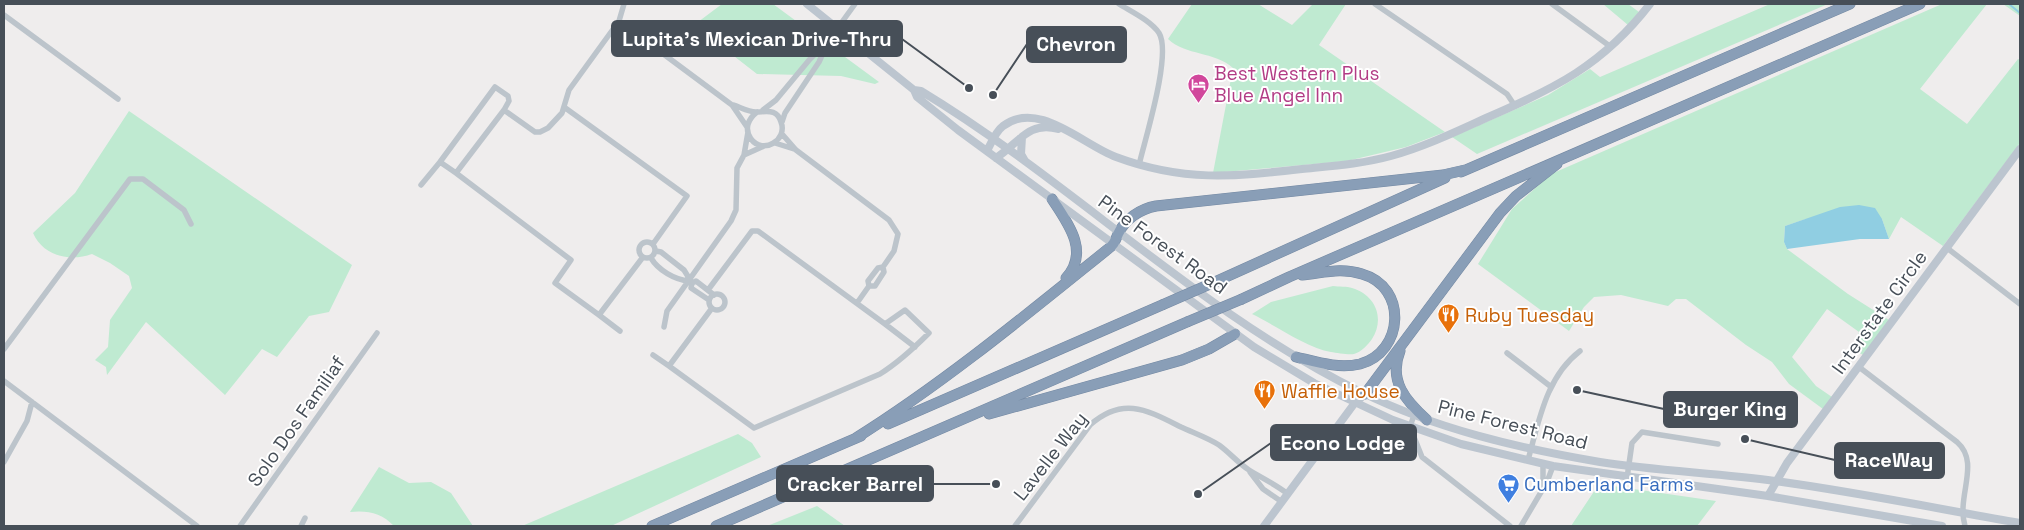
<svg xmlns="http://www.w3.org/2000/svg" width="2024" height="530" viewBox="0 0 2024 530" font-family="'Space Grotesk',sans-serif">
  <rect width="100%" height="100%" fill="#efeded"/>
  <path fill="#bfead1" d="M722,4H773L879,82L875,84L841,76L757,74L694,25Z
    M1192,4H1258L1292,25L1313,4H1346L1319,45L1445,132L1406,147L1347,161L1213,173L1233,68C1214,51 1186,56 1168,39Z
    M1603,4H1628L1639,12L1628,25Z
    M1770,4H1828L1477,154L1452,137L1548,95L1590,69L1600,77Z
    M1942,4H1987L1920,89L1967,124L2018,59L2020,60V143L1943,246L1901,217L1889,239L1882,219H1806L1785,226L1784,242L1787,249L1848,294L1889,320L1863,355L1853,349L1859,332L1827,309L1792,357L1816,386L1832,397L1823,409L1789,384L1772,362L1746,345L1686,299H1676L1668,306L1621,295L1594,297L1584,307L1569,331L1478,264L1512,209L1551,174Z
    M2003,4H2020V16Z
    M129,111L352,265L329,312L309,316L277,357L262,349L225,395L146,322L107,375L106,367L95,360L108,347L110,320L132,288L129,276L110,263L92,254C70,262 43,256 33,233L75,193Z
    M1333,286C1339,287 1347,286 1352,288C1376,295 1385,319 1372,339C1368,345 1361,352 1354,354C1349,355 1337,353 1331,352C1307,348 1275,325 1252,314L1271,302Z
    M738,434L752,443L761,457L611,526H522Z
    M379,467L409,483L431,482L451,493L473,526H394C382,513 367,510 350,512Z
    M1599,484L1716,501L1697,526H1571Z
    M817,506L845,526H767Z"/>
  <path fill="#90cee2" d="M1859,205L1875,208L1882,219L1889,239H1860L1787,249L1784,242L1785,226L1840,207Z"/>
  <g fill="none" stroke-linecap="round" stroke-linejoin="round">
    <path stroke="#90cee2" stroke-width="2" d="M2009,4L2020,13"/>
    <defs>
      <path id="highway" d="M1461,172L1850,4
        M1052,199C1068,223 1090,252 1066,278
        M1217,281L1445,178
        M1242,299L1289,277L1920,4
        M1400,351C1388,381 1406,401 1427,420
        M1296,357C1317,362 1338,369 1360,364C1404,352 1408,287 1362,274C1341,267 1323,273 1302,275
        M1365,394L1500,213L1516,196L1557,164
        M989,414L1182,360L1209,349L1235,334
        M888,424L1162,305
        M856,438C945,382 1026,315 1108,249C1114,245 1115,241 1118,234C1125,219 1140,209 1156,206L1443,175L1465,170
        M652,526L861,436
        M716,526L1187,322"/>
    </defs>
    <use href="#highway" stroke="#7489a3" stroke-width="11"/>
    <path stroke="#bcc4cb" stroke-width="5.5" d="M1119,4C1132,12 1151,21 1159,33C1172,54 1145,139 1139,165
      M1375,4L1507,94L1515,106
      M1552,4L1611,47
      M4,15L118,99
      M619,21L732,105L747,127
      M733,105C740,107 748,112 756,112C766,112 777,108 781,122C788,140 763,155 751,139C744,129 748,119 757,112
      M564,107L687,196L653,244
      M504,110L535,132H540L548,128L562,113L569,90L619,21L624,4
      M763,110L776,100L810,59L829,40L855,4
      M782,122L785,113L819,62L828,42
      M782,134L796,150L889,220L898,234L894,251L883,267L878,268L868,281L869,286L857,303
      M775,143L794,149
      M744,155L764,146
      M440,162L495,87L508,96L509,101L504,110L456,173
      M421,185L440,162L456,173L571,260L555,283L599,315L643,257
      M639 250a8 8 0 1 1 16 0a8 8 0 1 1-16 0Z
      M1947,248L2020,304
      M656,251L661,252L684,270L692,283L696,281L714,295
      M651,258C658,270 675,280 689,281
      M692,283L691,288L709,300
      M869,286H875L884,272L883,267
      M708,290L752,231H758L885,324
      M709 302a8 8 0 1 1 16 0a8 8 0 1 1-16 0Z
      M712,308L669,366L754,428L880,374C899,362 914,348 929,333L905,310L885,324L915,347
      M599,315L620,331
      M664,327L667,311L731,221L736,210L737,168L744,155L748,132
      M4,349L130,179H143L184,210L191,224
      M1507,353L1550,386
      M653,355L669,366
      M1859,367L1957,442C1981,463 1956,496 1965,526
      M4,381L197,526
      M1414,415L1410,427L1422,457L1510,526
      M1528,460C1539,421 1546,377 1580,351
      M4,462L27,421L32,402
      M1250,472L1263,489L1282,502
      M1627,478L1632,443L1642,432L1718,444
      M1543,487V463
      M240,526L377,333
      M301,526L305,518
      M1015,526L1090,425C1123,396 1147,410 1181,427C1194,433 1208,438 1219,445C1230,453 1238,463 1249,470C1262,478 1275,484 1288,494
      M1521,526L1547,482L1553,466"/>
    <path stroke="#bcc5cf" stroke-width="8" d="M807,4L914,90L917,97L958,130L1254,347L1314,383L1393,420L1461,444L1553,466L1768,496L1942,526
      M914,90L921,91C1073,183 1200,313 1361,392C1436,429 1518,448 1600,462C1658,471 1717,473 1775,481C1857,492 1939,509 2020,523
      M1022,137L1021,154L1025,161
      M987,151C991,143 996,131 1003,126C1038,99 1083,145 1116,157C1183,182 1233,177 1302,169C1332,166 1362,164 1391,156C1424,147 1455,132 1486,118C1554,89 1603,65 1650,4
      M996,158C1019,143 1028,121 1058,129
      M1768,496L1787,463L2020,149
      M1264,526L1354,404L1365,394"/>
    <use href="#highway" stroke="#899eb7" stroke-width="10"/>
    <defs>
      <path id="highway-bridge" d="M1162,305L1217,281
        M1187,322L1242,299"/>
    </defs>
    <use href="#highway-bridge" stroke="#7489a3" stroke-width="11" stroke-linecap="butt"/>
    <use href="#highway-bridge" stroke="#899eb7" stroke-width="10"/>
  </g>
  <defs>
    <symbol id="hotel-pin" viewBox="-11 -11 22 30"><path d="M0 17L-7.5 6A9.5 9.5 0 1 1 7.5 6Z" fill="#d1479c" stroke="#fff"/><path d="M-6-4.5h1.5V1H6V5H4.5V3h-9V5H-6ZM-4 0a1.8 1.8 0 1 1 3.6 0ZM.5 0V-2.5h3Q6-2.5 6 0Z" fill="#fff"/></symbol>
    <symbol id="restaurant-pin" viewBox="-11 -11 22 30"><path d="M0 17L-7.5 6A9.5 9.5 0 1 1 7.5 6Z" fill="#e8710a" stroke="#fff"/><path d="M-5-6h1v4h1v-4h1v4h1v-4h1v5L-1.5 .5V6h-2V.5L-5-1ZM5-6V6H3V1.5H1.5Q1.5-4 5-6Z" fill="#fff"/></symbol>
    <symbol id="supermarket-pin" viewBox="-11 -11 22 30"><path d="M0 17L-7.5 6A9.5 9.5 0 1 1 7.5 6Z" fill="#3f7fe0" stroke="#fff"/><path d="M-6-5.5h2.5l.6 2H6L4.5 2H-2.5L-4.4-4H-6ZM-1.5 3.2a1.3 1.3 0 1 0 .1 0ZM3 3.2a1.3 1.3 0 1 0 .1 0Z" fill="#fff"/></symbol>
  </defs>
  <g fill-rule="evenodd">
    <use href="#hotel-pin" x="1186" y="72" width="25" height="34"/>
    <use href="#restaurant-pin" x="1436" y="302" width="25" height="34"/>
    <use href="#restaurant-pin" x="1252" y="378" width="25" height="34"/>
    <use href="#supermarket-pin" x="1496" y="472" width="25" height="34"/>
  </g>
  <g text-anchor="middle" stroke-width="4" stroke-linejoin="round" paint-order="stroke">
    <g font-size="19" fill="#b23c85" stroke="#fff" text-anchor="start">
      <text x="1214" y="80">Best Western Plus<tspan x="1214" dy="22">Blue Angel Inn</tspan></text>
    </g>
    <g font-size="19" fill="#474f58" stroke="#fff">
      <text transform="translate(1163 244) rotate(36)" y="7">Pine Forest Road</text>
      <text transform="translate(1879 312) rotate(-54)" y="7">Interstate Circle</text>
      <text transform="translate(296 421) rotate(-55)" y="7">Solo Dos Familiaf</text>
      <text transform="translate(1513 424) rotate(14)" y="7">Pine Forest Road</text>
      <text transform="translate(1050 456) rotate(-52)" y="7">Lavelle Way</text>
    </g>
    <g font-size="19" fill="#c56008" stroke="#fff" text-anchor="start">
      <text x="1465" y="322">Ruby Tuesday</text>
      <text x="1281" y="398">Waffle House</text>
    </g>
    <g font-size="19" fill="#366cbe" stroke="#fff" text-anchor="start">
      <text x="1524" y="491">Cumberland Farms</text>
    </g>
  </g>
  <path fill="none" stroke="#474f58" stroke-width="2" d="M969 88L902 39M993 95L1027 44M1577 390L1664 409M1198 494L1271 443M1745 439L1835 460M996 484L933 484"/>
  <g fill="#474f58" stroke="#fff" stroke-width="2">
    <circle cx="969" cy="88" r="5"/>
    <circle cx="993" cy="95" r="5"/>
    <circle cx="1577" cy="390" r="5"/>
    <circle cx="1198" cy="494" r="5"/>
    <circle cx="1745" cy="439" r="5"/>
    <circle cx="996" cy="484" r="5"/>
  </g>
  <g fill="#474f58" stroke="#474f58" stroke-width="2">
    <rect x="612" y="21" width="290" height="35" rx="5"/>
    <rect x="1027" y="27" width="99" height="35" rx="5"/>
    <rect x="1664" y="392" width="133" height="35" rx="5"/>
    <rect x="1271" y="425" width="145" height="35" rx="5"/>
    <rect x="1835" y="443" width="109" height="35" rx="5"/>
    <rect x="777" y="466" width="156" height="35" rx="5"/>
  </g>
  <g font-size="20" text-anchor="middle" font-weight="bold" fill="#fff">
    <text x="757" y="46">Lupita's Mexican Drive-Thru</text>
    <text x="1076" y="51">Chevron</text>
    <text x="1730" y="416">Burger King</text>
    <text x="1343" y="450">Econo Lodge</text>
    <text x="1889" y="467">RaceWay</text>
    <text x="855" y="491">Cracker Barrel</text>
  </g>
  <rect width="2024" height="530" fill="none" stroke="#474f58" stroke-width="10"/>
</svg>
